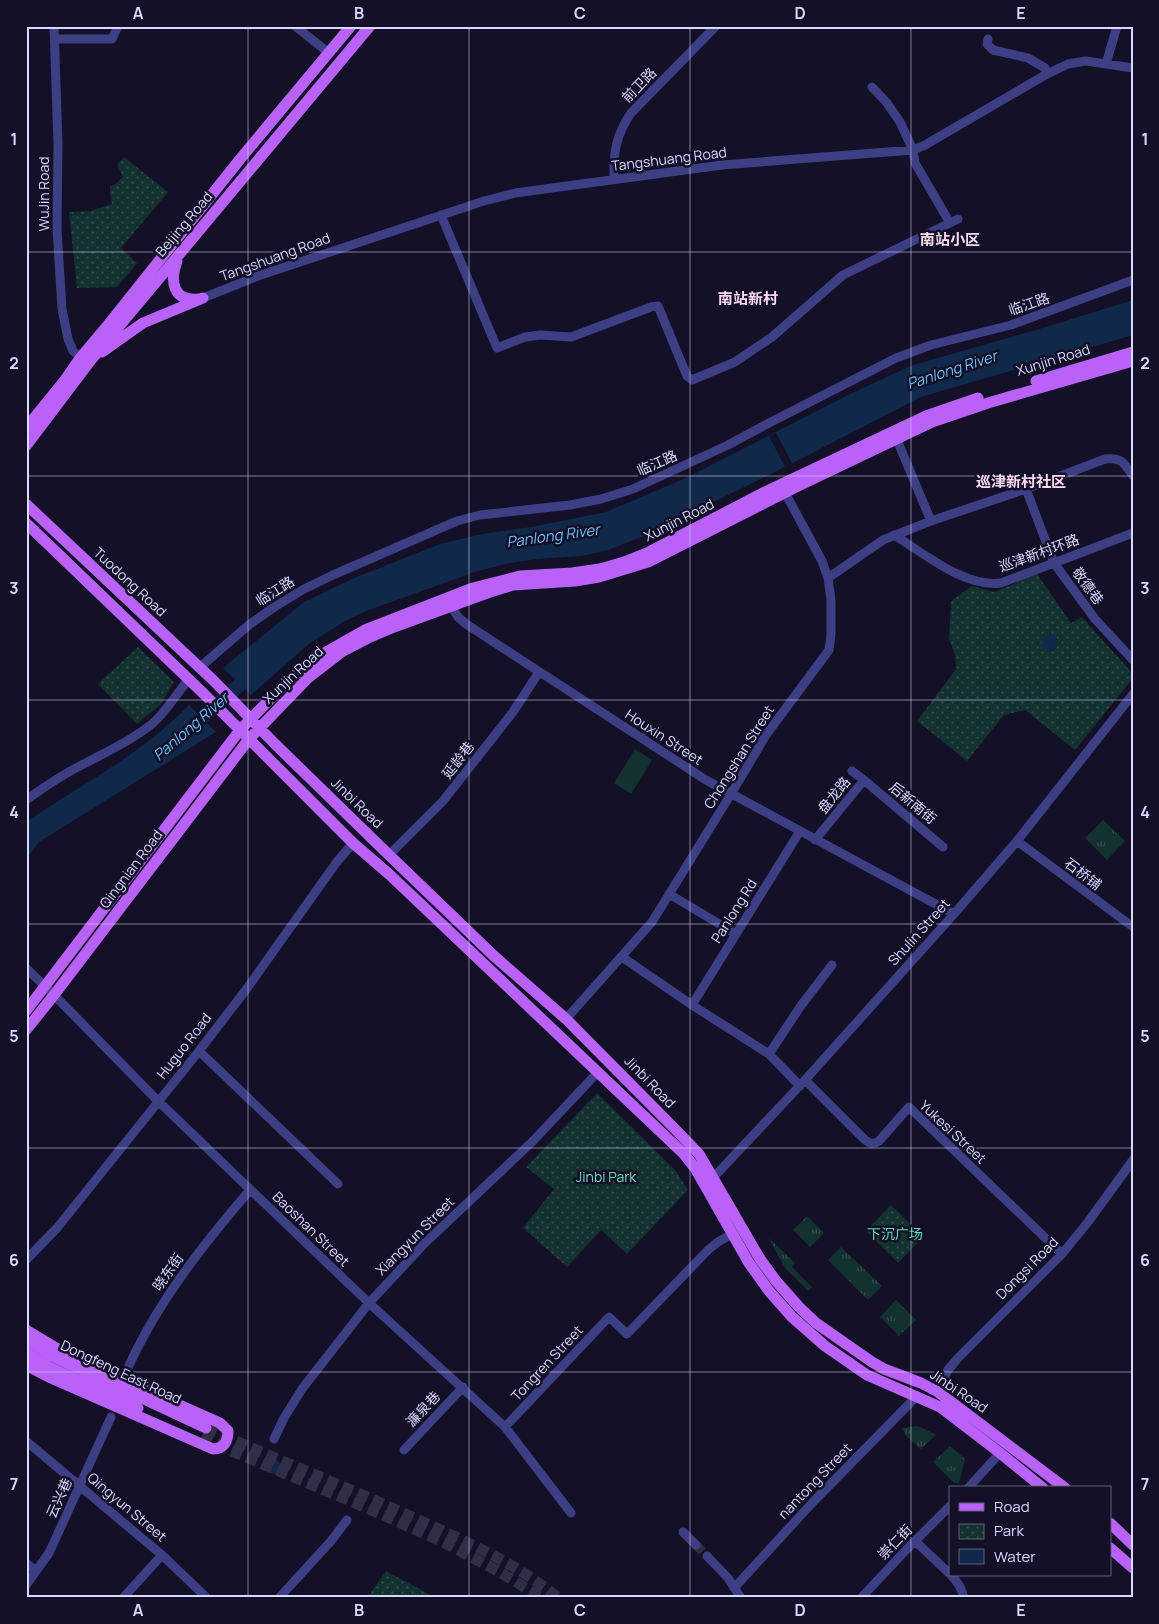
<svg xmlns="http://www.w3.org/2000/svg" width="1159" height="1624" viewBox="0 0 1159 1624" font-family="Manrope,'Noto Sans SC',sans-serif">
  <defs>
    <pattern id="grass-tufts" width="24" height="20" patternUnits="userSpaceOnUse" patternTransform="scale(1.25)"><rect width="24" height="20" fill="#13312e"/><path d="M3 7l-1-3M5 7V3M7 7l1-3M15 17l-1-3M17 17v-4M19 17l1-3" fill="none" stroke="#354e4d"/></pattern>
    <pattern id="park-dots" width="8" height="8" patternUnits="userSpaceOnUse" patternTransform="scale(1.25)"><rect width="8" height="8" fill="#13312e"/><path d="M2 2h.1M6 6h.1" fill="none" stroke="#354e4d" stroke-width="1.8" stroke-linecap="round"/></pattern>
  </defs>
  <rect width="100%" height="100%" fill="#131027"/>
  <path fill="url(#grass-tufts)" d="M1103,820L1125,841L1107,860L1085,838Z
    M807,1216L824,1233L810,1247L793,1230Z
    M769,1238L795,1263L792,1267L812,1287L808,1291L785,1268Z
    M841,1247L882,1286L868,1300L828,1260Z
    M896,1300L916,1320L899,1336L880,1317Z
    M917,1426L927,1430L936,1435L921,1449L905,1435L903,1428Z
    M950,1446L965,1459L959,1483H954L933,1462Z"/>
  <path fill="url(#park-dots)" d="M124,157L168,192L121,248L137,263L117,287L77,288L69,212L90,211L112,204L110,194V186L114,185L123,177L117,164Z
    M1037,574L1071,623L1082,617L1133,674V678L1075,750L1025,710L1004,715L967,761L917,721L956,669L955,655L949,639L951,601L972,586L994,592Z
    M138,647L174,682L161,704L137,724L98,684Z
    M597,1093L676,1171L688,1190L627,1254L601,1230L567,1267L523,1228L554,1189L526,1167Z
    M891,1205L923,1237L898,1263L866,1231Z
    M386,1571L436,1598H367Z"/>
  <path fill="#13312e" d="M635,749L652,760L631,794L614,783Z"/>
  <path fill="#10294b" d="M1133,300V335L921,397L785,467L644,536L608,550L582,556L537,559L505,564L475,572L366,611L345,621L310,643L251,695L223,668L304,602L354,578L440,544L482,534L531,527L606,512L686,478L852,393L913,365L1046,327Z
    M1042 643a8 8 0 1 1 16 0a8 8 0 1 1-16 0Z
    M189,705L216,732L39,842L26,859V822C82,784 141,755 189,705Z
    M267 1467a7 7 0 1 1 14 0a7 7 0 1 1-14 0Z"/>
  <path fill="#131027" d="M776,433L792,463L785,467L769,436Z"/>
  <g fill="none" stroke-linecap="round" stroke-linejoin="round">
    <path stroke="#10294b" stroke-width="14" d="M189,730L253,673"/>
    <path stroke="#312e47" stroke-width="9" stroke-dasharray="9 4.5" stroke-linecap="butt" d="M696,1545L707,1556"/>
    <path stroke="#312e47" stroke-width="11" stroke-dasharray="11 5.5" stroke-linecap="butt" d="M206,1428C278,1460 351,1489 423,1522C469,1543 519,1565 558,1598
      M201,1438L381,1514L445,1543L498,1571L542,1598"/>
    <path stroke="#3d3e84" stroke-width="9" d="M54,26L58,144L57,229L62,309L68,339L73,351L81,357
      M295,26L329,53
      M55,39H112L118,26
      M988,39L987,44L993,50L1028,58L1045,68L1047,74
      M1106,64L1117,26
      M872,87L887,103L900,122L913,150L915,163L950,223
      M614,179C613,153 616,135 631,113L716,26
      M441,215L497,348L525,337L540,335L571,337L651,307L658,306L687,376L692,380L735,362L772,337L843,275L958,219
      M203,298L258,276L484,201L515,193L722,165L913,150L925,145L1047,74L1068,64L1086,61L1133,68
      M897,440L931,521
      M1026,489L1054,563L1095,619L1133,660
      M894,535C925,554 965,588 1001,583L1133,533
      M828,578L883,540L931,521L1026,489L1105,459C1122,457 1124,463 1133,476
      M451,606L458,617L466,624L706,780L954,914
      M199,668L250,624L276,606L304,589L333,575L457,521L480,515L570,505L601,499L633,489L728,445L767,424L896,358L931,345L1011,325L1133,280
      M864,780L943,847
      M26,800C43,788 60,776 78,767C104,753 129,742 152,724C167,711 176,694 189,679
      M815,840L864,780L852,771
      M1017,841L1133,927
      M389,855L443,801L513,712L539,672
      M669,894L736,934
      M622,957L692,1005L769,1054L800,1086
      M26,968L54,995L158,1101L303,1240L369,1303L505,1427L571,1513
      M692,1005L800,831
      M566,1019L652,922L731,794L766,735L829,650L831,634V600L828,578L822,561L783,489
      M199,1051L338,1184
      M769,1054L800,1007L832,965
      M805,1080L862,1137C867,1142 872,1146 879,1141L909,1107L1062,1254
      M713,1178L805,1080L954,914L1017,841L1133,694
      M26,1260L57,1228L199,1051L248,987L336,863L353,843
      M123,1379C153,1308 200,1248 250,1190
      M938,1392L948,1370L958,1358L1062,1254L1088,1222L1133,1160
      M505,1427L609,1317L627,1334L708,1250L718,1242L732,1234
      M274,1439L284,1418L302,1389L369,1303L425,1243L533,1141L598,1072
      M26,1441L162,1555L207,1598
      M404,1450L463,1387
      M968,1488L1000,1453
      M683,1532L696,1545
      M915,1541L950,1574
      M707,1556L728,1578L741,1598
      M26,1563L36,1571
      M951,1575C958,1582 962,1589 964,1598
      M26,1585L49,1553L111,1417
      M734,1588L813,1502L917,1396
      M123,1598L162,1555
      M279,1598L331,1541L347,1520
      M861,1598L906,1550L950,1506"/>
    <path stroke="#b962fa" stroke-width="11" d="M177,261C170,280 172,302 199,299
      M102,352L143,323L203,298
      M1036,381L1133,352
      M26,428L65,380L81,357L108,325L241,158L351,26
      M26,446L91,360L370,26
      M26,504L214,681L275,744L389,855L494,956L566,1019L677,1131L699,1154L760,1259L776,1281L799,1307L816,1323L872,1362L884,1369L921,1383L938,1392L1065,1488
      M26,523L203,693L353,843L390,875L684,1154L695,1168L749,1263L769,1291L792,1317L825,1346L867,1375L940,1407L1000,1453L1043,1488
      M26,1011L240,730L282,687L303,668L319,656L365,630L473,588L520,576L572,573L600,569L624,562L649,552L765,492L926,416L978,398
      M26,1030L54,995L249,739L308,678L343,651L368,638L394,627L490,592L513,585L575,581L599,577L648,562L798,486L932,422L988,403L1133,361
      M26,1330L71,1357L220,1423L228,1431C228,1441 224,1449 213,1449L51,1378L26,1365
      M26,1339L52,1356L206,1428
      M26,1352L49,1367L138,1408
      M1110,1523L1133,1545
      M1110,1548L1133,1568"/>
  </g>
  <path fill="none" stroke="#dad7fe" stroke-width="1" stroke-opacity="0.55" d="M248,26V1598M469,26V1598M690,26V1598M911,26V1598M26,252H1133M26,476H1133M26,700H1133M26,924H1133M26,1148H1133M26,1372H1133"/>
  <g text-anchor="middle" stroke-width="5" stroke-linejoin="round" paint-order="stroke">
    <g font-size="14" fill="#dad7fe" stroke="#131027">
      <text transform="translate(639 85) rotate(-46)" y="5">前卫路</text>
      <text transform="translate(669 159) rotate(-7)" y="5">Tangshuang Road</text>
      <text transform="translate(44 194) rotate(-90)" y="5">WuJin Road</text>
      <text transform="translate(184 224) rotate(-50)" y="5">Beijing Road</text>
      <text transform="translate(275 257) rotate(-20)" y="5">Tangshuang Road</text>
      <text transform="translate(1029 304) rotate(-19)" y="5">临江路</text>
      <text transform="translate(1053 360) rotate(-17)" y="5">Xunjin Road</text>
      <text transform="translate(657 463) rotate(-24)" y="5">临江路</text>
      <text transform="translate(679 520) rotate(-27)" y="5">Xunjin Road</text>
      <text transform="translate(1039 553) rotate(-20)" y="5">巡津新村环路</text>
      <text transform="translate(130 582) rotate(43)" y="5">Tuodong Road</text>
      <text transform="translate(1088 586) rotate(54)" y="5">敬德巷</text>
      <text transform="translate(275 591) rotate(-32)" y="5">临江路</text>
      <text transform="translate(293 675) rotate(-43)" y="5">Xunjin Road</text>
      <text transform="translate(664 737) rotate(33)" y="5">Houxin Street</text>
      <text transform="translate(739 757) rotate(-58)" y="5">Chongshan Street</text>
      <text transform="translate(458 760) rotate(-52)" y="5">延龄巷</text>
      <text transform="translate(834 795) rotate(-51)" y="5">盘龙路</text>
      <text transform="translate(357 803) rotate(44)" y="5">Jinbi Road</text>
      <text transform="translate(913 803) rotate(40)" y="5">后新南街</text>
      <text transform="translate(131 869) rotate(-53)" y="5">Qingnian Road</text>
      <text transform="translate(1083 874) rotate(37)" y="5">石桥铺</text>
      <text transform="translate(734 911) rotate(-58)" y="5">Panlong Rd</text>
      <text transform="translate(919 932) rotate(-48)" y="5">Shulin Street</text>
      <text transform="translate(184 1046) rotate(-52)" y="5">Huguo Road</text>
      <text transform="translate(650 1082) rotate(46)" y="5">Jinbi Road</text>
      <text transform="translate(953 1132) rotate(43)" y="5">Yukesi Street</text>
      <text transform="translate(311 1229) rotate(44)" y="5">Baoshan Street</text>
      <text transform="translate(415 1236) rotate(-45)" y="5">Xiangyun Street</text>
      <text transform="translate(1027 1268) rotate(-45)" y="5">Dongsi Road</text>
      <text transform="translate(168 1272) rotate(-55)" y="5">晓东街</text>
      <text transform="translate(547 1363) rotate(-47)" y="5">Tongren Street</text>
      <text transform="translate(121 1372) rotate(25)" y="5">Dongfeng East Road</text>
      <text transform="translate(959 1391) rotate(34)" y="5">Jinbi Road</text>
      <text transform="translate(423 1409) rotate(-47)" y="5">濂泉巷</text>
      <text transform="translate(815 1481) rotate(-46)" y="5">nantong Street</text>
      <text transform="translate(59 1498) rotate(-66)" y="5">云兴巷</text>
      <text transform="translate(127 1507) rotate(40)" y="5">Qingyun Street</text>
      <text transform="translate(895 1542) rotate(-46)" y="5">崇仁街</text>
    </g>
    <g font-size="14" fill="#65dcb8" stroke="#131027">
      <text x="606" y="1182">Jinbi Park</text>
      <text x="895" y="1239">下沉广场</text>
    </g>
    <g font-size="15" font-weight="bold" fill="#fed9f2" stroke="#131027">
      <text x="950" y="245">南站小区</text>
      <text x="748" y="304">南站新村</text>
      <text x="1021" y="487">巡津新村社区</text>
    </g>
    <g font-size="15" font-style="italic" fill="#69bffa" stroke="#131027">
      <text transform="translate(952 370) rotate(-18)" y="5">Panlong River</text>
      <text transform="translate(553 536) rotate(-8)" y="5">Panlong River</text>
      <text transform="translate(191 727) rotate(-41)" y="5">Panlong River</text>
    </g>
  </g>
  <rect width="1159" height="1624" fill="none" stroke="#131027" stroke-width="55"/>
  <rect x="949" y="1486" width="162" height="90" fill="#131027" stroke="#63607d"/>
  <rect x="959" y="1503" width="25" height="8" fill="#b962fa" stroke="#63607d"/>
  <text x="994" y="1512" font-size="15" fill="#dad7fe">Road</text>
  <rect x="959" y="1524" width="25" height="15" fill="url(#park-dots)" stroke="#63607d"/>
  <text x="994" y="1536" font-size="15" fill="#dad7fe">Park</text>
  <rect x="959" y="1549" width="25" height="15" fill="#10294b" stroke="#63607d"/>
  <text x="994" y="1562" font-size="15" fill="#dad7fe">Water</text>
  <rect x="28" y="28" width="1104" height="1568" fill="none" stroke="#dad7fe" stroke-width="2"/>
  <g font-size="16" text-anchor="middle" font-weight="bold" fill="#dad7fe">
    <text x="138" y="19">A</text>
    <text x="359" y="19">B</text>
    <text x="580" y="19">C</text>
    <text x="800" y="19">D</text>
    <text x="1021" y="19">E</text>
    <text x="14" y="145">1</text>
    <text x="1145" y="145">1</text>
    <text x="14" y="369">2</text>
    <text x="1145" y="369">2</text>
    <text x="14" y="594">3</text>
    <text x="1145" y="594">3</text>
    <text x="14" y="818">4</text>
    <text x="1145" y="818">4</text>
    <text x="14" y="1042">5</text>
    <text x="1145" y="1042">5</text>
    <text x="14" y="1266">6</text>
    <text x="1145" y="1266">6</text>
    <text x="14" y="1490">7</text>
    <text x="1145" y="1490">7</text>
    <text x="138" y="1616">A</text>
    <text x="359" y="1616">B</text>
    <text x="580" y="1616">C</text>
    <text x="800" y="1616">D</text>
    <text x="1021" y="1616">E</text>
  </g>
</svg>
